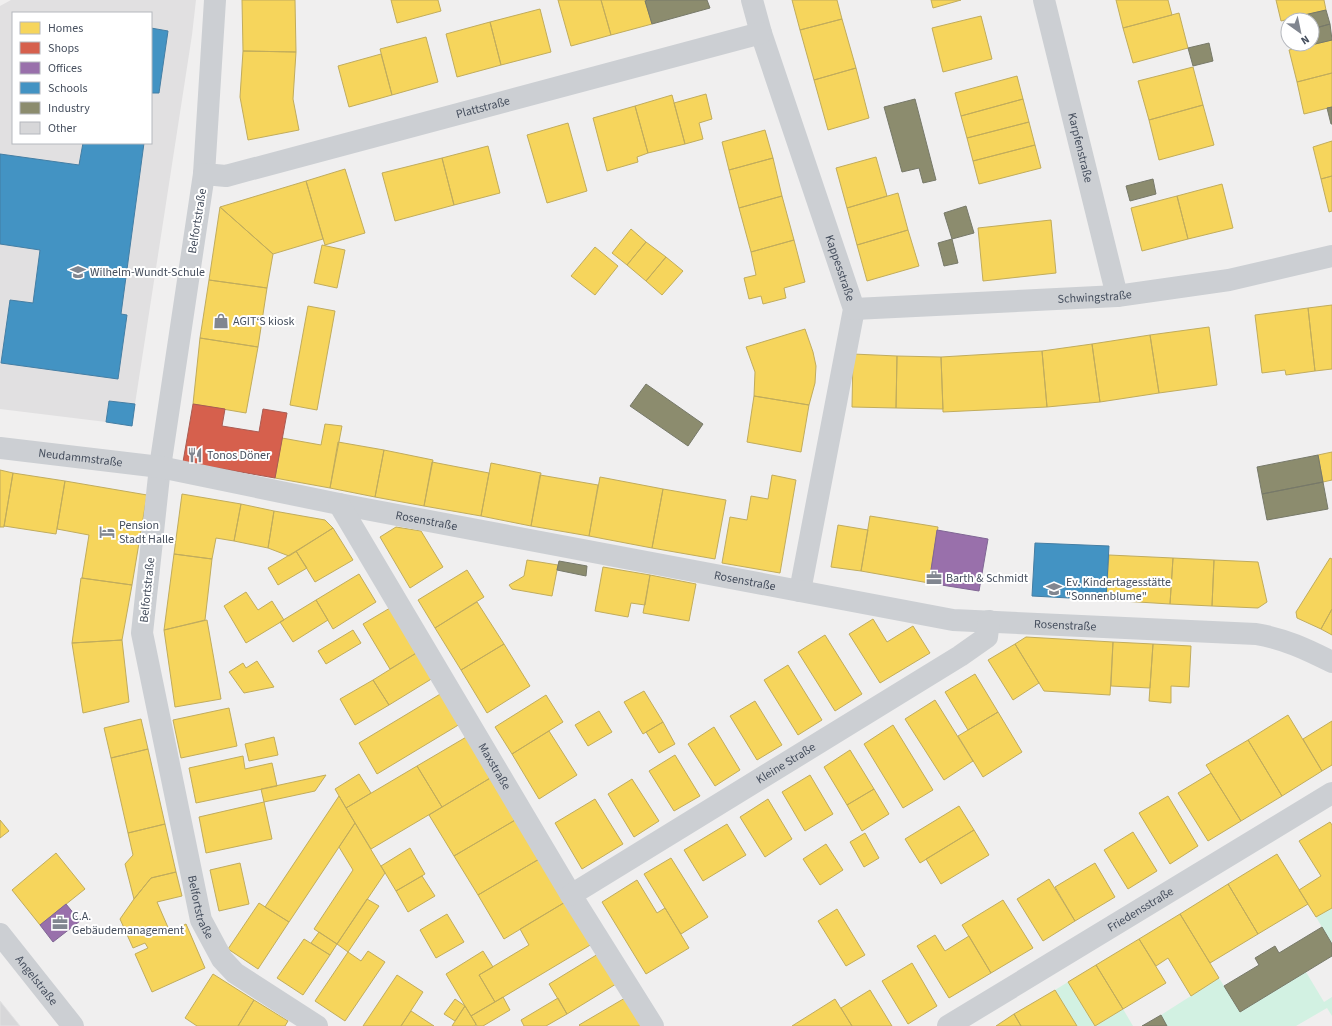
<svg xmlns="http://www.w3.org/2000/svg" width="1332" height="1026" viewBox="0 0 1332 1026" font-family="'Source Sans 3',sans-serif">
  <rect width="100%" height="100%" fill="#f0efef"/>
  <path fill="#e1e0e1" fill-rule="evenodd" d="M11,0H196L192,35L135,404L110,401L106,422L0,409V6ZM13,13H151V143H13Z"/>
  <path fill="#d2f1e2" d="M1332,908V944L1316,917Z
    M1306,972L1324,1002L1332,997V1016L1327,1008L1296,1026H1167L1161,1015L1219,978L1240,1012Z
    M1068,982L1095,1026H1077L1055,990Z
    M1123,1009L1133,1026H1095Z"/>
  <path fill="#f6d55c" stroke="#c1ac5c" d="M242,0H295L296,52L243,51Z
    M391,0H438L441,11L397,23Z
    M558,0H601L611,35L571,46Z
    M601,0H645L652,24L611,35Z
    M792,0H837L842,19L800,30Z
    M931,0H961L933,8Z
    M1116,0H1168L1172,15L1123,28Z
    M1276,0H1324L1326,10L1281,21Z
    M540,9L551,52L501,65L490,22Z
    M1179,13L1188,48L1133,63L1123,28Z
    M981,16L992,59L943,72L932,28Z
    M842,19L856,68L814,80L800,30Z
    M490,22L501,65L457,77L446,34Z
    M426,37L438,82L392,95L380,49Z
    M1332,40V73L1297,82L1289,50Z
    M243,51L296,52L293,99L299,130L248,140L240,97Z
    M381,54L392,95L349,107L338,66Z
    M1193,67L1203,105L1149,120L1138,81Z
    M856,68L869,118L828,130L814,80Z
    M1332,73V107L1304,114L1297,82Z
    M1017,76L1023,99L961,116L955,93Z
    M706,94L712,119L699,123L703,139L685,144L674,103Z
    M672,95L685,144L648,153L635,106Z
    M1023,99L1029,122L967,138L961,116Z
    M1203,105L1214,145L1159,160L1149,120Z
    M635,106L648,153L637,157L638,162L607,171L593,118Z
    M1029,122L1035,145L973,161L967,138Z
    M568,123L587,191L547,203L527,135Z
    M765,130L773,158L729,170L722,142Z
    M1332,141V176L1321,179L1313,147Z
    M1035,145L1041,168L979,184L973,161Z
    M488,146L500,193L454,205L442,158Z
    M876,157L887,196L847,208L836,168Z
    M442,158L454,205L395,221L382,173Z
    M773,158L782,196L739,208L729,170Z
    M345,169L365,233L325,245L306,181Z
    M1332,176V211L1329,212L1321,179Z
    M306,181L323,239L273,254L220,207Z
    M1222,184L1233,228L1188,239L1177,196Z
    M898,193L908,230L857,245L847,208Z
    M782,196L794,240L751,252L739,208Z
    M1177,196L1188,239L1142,251L1131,208Z
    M220,207L273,254L267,288L209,280Z
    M1051,220L1056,273L983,281L978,228Z
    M631,229L646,242L627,265L612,253Z
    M908,230L919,266L867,281L857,245Z
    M794,240L805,282L784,288L786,298L763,304L761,296L749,299L744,278L756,275L751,252Z
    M646,242L666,257L646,281L627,265Z
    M322,245L345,250L337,288L314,283Z
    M595,247L618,266L595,295L571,276Z
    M666,257L683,271L662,295L646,281Z
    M209,280L267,288L258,347L200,338Z
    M1332,305V369L1315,371L1308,308Z
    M308,306L335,311L317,410L290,405Z
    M1308,308L1315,371L1286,375L1285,370L1262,373L1255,315Z
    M1209,327L1217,385L1159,393L1150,335Z
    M805,329L813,352L816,366L815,383L809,405L754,396L755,372L746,347Z
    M1150,335L1159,393L1100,402L1092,344Z
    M200,338L258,347L246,413L193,404Z
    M1092,344L1100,402L1047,407L1042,351Z
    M1042,351L1047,407L943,412L941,357Z
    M853,354L897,356L896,408L852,407Z
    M897,356L941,357L943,409L896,408Z
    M754,396L809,405L801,452L747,442Z
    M325,424L342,426L330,488L275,478L282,438L321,445Z
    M338,442L384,450L375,497L330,488Z
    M384,450L433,460L424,506L375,497Z
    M1332,452V480L1323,482L1318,455Z
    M432,462L489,473L481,516L424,506Z
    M491,463L541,473L531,526L481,516Z
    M0,470L13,473L4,527H0Z
    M13,473L65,481L56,534L4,526Z
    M540,475L598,485L589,536L531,526Z
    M772,475L796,480L780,573L722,563L730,517L747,520L751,496L768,499Z
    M600,477L663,489L652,548L589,536Z
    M65,481L147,495L132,585L82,578L89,535L57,529Z
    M663,489L726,500L715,559L652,548Z
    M182,494L241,504L234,541L216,538L212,559L174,554Z
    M241,504L274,511L268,548L234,541Z
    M274,511L325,520L333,528L289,556L268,548Z
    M870,516L938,527L929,583L861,571Z
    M838,525L868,530L861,571L831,567Z
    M396,527L421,531L443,567L410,588L380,537Z
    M333,528L353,560L315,582L296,551Z
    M296,551L307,568L278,585L268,568Z
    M174,554L212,559L205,620L164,630Z
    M1109,555L1173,558L1170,604L1106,600Z
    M1173,558L1214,560L1212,606L1170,604Z
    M1330,558L1332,559V609L1321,629L1297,618L1296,612Z
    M527,560L558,565L552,596L512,589L509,585L524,576Z
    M1214,560L1258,562L1267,602L1258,608L1212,606Z
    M603,567L650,575L645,605L631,603L628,617L595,611Z
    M467,570L484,597L435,628L418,600Z
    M359,574L376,602L333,629L316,600Z
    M650,575L696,584L689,621L643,613Z
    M81,578L132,585L122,640L72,643Z
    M246,592L258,610L272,601L284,620L246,643L224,606Z
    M316,600L328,620L293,642L280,622Z
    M477,602L504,644L461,670L435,628Z
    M390,608L418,652L390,669L363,624Z
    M1332,609V635L1321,629Z
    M873,619L887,642L913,626L930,653L880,683L849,634Z
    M207,620L221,699L175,707L164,630Z
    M353,630L361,643L326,664L318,651Z
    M825,635L862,694L835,711L798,652Z
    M1026,637L1113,642L1110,695L1044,691L1015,644Z
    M122,640L129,702L83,713L72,643Z
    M1113,642L1153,644L1150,688L1111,686Z
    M504,644L530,686L487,713L461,670Z
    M1015,644L1039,683L1013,700L988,660Z
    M1153,644L1191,646L1189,687L1171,686V703L1149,701Z
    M418,652L433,678L389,705L373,680Z
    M257,661L274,687L244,693L229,672L243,663L246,668Z
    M788,665L822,720L798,735L764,680Z
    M975,674L998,712L968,730L945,692Z
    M373,680L389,705L355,725L340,699Z
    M644,691L663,722L643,734L624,702Z
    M442,693L460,724L377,774L359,743Z
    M546,695L563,722L512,754L495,727Z
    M935,700L973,761L944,780L905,719Z
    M755,701L782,745L757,760L730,716Z
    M229,708L237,746L181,758L173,720Z
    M599,711L612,732L588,746L575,725Z
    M998,712L1022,752L983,777L958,736Z
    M1288,715L1322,771L1282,796L1248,740Z
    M141,719L148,749L111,758L104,728Z
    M1332,721V765L1322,771L1303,739Z
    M663,722L675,744L659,753L646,732Z
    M893,725L933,790L903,808L864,744Z
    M714,727L740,770L715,786L688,744Z
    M549,731L577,775L539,799L512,754Z
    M468,736L492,777L442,807L417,766Z
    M274,737L278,755L249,761L245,744Z
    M1248,740L1282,796L1241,821L1206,765Z
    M148,749L165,824L128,833L111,758Z
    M850,750L874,789L847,805L824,767Z
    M675,755L700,796L674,811L649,771Z
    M243,756L245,769L272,763L277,786L196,803L189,768Z
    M417,766L442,807L371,849L346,808Z
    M1211,773L1241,821L1208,841L1178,793Z
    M359,774L371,793L346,808L335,789Z
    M326,775L315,791L264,802L261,789Z
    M810,775L833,814L805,831L782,792Z
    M492,777L517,819L454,856L429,815Z
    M632,779L659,821L634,837L608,794Z
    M874,789L889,814L862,831L847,805Z
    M339,796L355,823L289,922L265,907Z
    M1168,796L1198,846L1170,864L1139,813Z
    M595,799L623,844L582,869L555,823Z
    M768,799L792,839L765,857L740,817Z
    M264,802L272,839L206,853L199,817Z
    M959,806L974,830L920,863L905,839Z
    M517,819L541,858L478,895L454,856Z
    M0,820L9,831L0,838Z
    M1330,822L1332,825V908L1316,917L1299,890L1321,876L1299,841Z
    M355,823L385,873L337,944L314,929L353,870L339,847Z
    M165,824L176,872L151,878L134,899L125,864L133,855L128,833Z
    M727,824L746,855L703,881L684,850Z
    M974,830L989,855L941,884L926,859Z
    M1133,832L1157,871L1128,889L1104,850Z
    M865,833L879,858L864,867L850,842Z
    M826,844L843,870L820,885L803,859Z
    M410,848L425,874L396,891L381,866Z
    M56,853L85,889L40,925L12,890Z
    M1277,854L1308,904L1258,934L1228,884Z
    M541,858L567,901L504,939L478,895Z
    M671,858L708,917L681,934L644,874Z
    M240,863L249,904L219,911L210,870Z
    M1095,863L1115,897L1075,921L1055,887Z
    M176,872L182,896L157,902L170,932L186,924L205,968L152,992L135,954L148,948L145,943L133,948L120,919L134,899L151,878Z
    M422,876L435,896L408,912L396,891Z
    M1049,879L1075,921L1043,941L1017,899Z
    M637,880L657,913L665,908L689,948L646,974L602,902Z
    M1228,884L1258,934L1210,963L1180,914Z
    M367,899L379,906L348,952L337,944Z
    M1003,900L1033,948L991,973L962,925Z
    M567,901L592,944L495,1002L479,975L529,945L520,929Z
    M259,903L289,922L258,969L228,949Z
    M837,909L865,955L846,966L818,921Z
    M447,914L464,942L436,958L420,930Z
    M1180,914L1219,978L1191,996L1168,958L1156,966L1139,939Z
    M319,932L337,944L330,955L311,943Z
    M935,935L945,951L969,936L991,973L949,998L917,946Z
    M304,939L330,955L303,995L277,978Z
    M1139,939L1166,983L1123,1009L1096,965Z
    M368,951L385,962L345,1021L315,1001L348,952L361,961Z
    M483,951L493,967L479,975L495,1002L471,1016L446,974Z
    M598,954L616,984L567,1014L549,984Z
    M912,963L937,1006L908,1024L882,981Z
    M1096,965L1123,1009L1095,1026L1068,982Z
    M213,974L254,1000L238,1026H197L185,1018Z
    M397,975L423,992L401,1026H363Z
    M870,990L892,1026H852L841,1008Z
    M1055,990L1077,1026H1021L1014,1014Z
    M503,997L510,1010L483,1026H477L471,1016Z
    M558,998L567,1014L546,1026H524L521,1020Z
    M625,998L641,1026H580L579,1025Z
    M455,999L465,1006L455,1021L444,1014Z
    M835,999L852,1026H792Z
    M254,1000L288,1021L285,1026H238Z
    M465,1006L476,1024L475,1026H452Z
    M411,1011L434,1026H401Z
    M1014,1014L1021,1026H996Z"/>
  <path fill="#d6604d" stroke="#aa5b52" d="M193,404L225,409L222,426L259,432L263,409L287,413L275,478L183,462Z"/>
  <path fill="#9970ab" stroke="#806694" d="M937,530L988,539L979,591L929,583Z
    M66,904L80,921L53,942L40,925Z"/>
  <path fill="#4393c3" stroke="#447ea4" d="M151,28L168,31L159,93H151V95Z
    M83,143H144L121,314L127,315L118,379L1,363L10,300L33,303L40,250L0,244V154L79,165Z
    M109,401L135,404L132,426L106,422Z
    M1035,543L1109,546L1106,600L1032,596Z"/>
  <path fill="#8c8c6e" stroke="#777969" d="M648,0H707L710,8L652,24L645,1Z
    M1326,10L1330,24L1312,29V20H1305L1304,15Z
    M1330,24L1332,40L1311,45L1312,44V29Z
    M1209,43L1213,61L1193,66L1188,48Z
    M915,99L936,180L923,183L919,168L902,172L884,107Z
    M1332,107V124H1331L1327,108Z
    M1153,179L1156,194L1130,201L1126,186Z
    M966,206L974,233L952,239L944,213Z
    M952,239L958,263L944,266L938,243Z
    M646,384L703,424L688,446L630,406Z
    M1318,455L1323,482L1262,494L1257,467Z
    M1323,482L1328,509L1267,520L1262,494Z
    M559,561L587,566L586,576L557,570Z
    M1322,927L1332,944V956L1240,1012L1224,986L1259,965L1255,958L1275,946L1279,953Z
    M1161,1015L1167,1026H1142Z"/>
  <path fill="#d7d7d9" stroke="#e1e1e2" d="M0,1001L20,1026H0Z"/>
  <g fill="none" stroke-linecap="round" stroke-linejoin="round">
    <g stroke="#cccfd3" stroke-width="22">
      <path id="s1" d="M215,0L204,174L160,467L142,633L201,920L222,959L235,973L317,1026"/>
      <path id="s2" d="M752,0L761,33L854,309L800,591"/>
      <path id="s3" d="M1044,0L1117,296"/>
      <path id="s4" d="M204,174L226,176L761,33"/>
      <path id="s5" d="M854,309L1117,296L1229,280L1332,256"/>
      <path id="s6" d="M0,448L160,467L339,504L953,620L1256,634C1285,639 1306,649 1332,662"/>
      <path id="s7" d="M339,504L571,895L653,1026"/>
      <path id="s8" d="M571,895L960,656L987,637L989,621"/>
      <path id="s9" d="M0,934L73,1026"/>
      <path id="s10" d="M948,1026L1332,793"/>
    </g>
  </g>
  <defs>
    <symbol id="school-bare" viewBox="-9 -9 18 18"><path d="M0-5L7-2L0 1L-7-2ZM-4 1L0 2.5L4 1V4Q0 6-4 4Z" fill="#818690" stroke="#fff" stroke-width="2.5" paint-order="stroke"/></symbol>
    <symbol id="shop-bare" viewBox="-9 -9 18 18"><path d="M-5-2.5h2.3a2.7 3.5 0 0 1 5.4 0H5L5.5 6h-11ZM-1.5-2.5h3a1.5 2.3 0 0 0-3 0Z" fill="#818690" stroke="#fff" stroke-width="2.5" paint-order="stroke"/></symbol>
    <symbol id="restaurant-bare" viewBox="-9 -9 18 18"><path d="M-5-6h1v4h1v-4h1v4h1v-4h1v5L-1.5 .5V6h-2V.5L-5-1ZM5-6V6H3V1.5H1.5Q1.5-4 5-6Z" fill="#818690" stroke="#fff" stroke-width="2.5" paint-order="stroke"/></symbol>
    <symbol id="hotel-bare" viewBox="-9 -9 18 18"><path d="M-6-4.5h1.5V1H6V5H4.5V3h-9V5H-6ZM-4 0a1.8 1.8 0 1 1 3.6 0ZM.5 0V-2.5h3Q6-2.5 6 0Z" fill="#818690" stroke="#fff" stroke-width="2.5" paint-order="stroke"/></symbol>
    <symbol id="office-bare" viewBox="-9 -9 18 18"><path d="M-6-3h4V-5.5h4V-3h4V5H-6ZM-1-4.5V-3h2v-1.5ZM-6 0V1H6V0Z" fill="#818690" stroke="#fff" stroke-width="2.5" paint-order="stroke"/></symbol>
  </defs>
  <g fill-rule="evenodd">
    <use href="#school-bare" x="67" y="261" width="22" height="22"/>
    <use href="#shop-bare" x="210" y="310" width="22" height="22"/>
    <use href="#restaurant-bare" x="184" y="444" width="22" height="22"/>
    <use href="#hotel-bare" x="96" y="521" width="22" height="22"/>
    <use href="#office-bare" x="923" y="567" width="22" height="22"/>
    <use href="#school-bare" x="1043" y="578" width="22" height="22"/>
    <use href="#office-bare" x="49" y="912" width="22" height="22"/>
  </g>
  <g text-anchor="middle" stroke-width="4" stroke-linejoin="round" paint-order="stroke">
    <g font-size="12" fill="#454e5d" stroke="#fff">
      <text dy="4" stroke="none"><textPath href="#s4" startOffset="288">Plattstraße</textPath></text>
      <text dy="4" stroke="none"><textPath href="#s3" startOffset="152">Karpfenstraße</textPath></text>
      <text transform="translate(197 221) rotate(-81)" y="4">Belfortstraße</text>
      <text dy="4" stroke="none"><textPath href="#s2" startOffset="282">Kappesstraße</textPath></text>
      <text dy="4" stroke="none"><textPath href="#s5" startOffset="241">Schwingstraße</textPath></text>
      <text dy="4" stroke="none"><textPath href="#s6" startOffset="81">Neudammstraße</textPath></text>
      <text dy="4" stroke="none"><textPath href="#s6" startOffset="433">Rosenstraße</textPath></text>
      <text dy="4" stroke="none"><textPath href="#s6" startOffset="757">Rosenstraße</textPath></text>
      <text transform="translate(147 590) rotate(-84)" y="4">Belfortstraße</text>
      <text dy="4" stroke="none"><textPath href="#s6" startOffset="1081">Rosenstraße</textPath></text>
      <text dy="4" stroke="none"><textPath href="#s8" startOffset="252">Kleine Straße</textPath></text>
      <text dy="4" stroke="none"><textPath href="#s7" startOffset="305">Maxstraße</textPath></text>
      <text dy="4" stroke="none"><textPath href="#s1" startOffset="918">Belfortstraße</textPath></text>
      <text dy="4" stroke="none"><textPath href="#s10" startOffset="225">Friedensstraße</textPath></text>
      <text dy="4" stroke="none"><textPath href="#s9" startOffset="59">Angelstraße</textPath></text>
    </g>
    <g font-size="12" fill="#454e5d" stroke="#fff" text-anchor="start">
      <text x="90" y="276">Wilhelm-Wundt-Schule</text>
      <text x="233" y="325">AGIT‘S kiosk</text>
      <text x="207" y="459">Tonos Döner</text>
      <text x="119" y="529">Pension<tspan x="119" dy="14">Stadt Halle</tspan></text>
      <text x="946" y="582">Barth &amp; Schmidt</text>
      <text x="1066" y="586">Ev. Kindertagesstätte<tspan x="1066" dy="14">"Sonnenblume"</tspan></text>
      <text x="72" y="920">C.A.<tspan x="72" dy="14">Gebäudemanagement</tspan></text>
    </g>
  </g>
  <rect x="12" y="12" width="140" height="132" fill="#ffffff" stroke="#b5b8be"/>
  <rect x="20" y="22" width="20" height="12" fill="#f6d55c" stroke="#b5b8be"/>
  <text x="48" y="32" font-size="12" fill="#454e5d">Homes</text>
  <rect x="20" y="42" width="20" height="12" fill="#d6604d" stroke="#b5b8be"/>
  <text x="48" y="52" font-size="12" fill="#454e5d">Shops</text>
  <rect x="20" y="62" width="20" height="12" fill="#9970ab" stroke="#b5b8be"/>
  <text x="48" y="72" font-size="12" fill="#454e5d">Offices</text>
  <rect x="20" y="82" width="20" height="12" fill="#4393c3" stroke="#b5b8be"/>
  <text x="48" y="92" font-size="12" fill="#454e5d">Schools</text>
  <rect x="20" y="102" width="20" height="12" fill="#8c8c6e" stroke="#b5b8be"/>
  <text x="48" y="112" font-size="12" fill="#454e5d">Industry</text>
  <rect x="20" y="122" width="20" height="12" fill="#d7d7d9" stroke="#b5b8be"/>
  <text x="48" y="132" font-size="12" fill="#454e5d">Other</text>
  <g transform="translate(1300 32) rotate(147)"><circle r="19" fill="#ffffff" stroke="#b5b8be"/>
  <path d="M0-3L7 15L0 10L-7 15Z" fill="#818690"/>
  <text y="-6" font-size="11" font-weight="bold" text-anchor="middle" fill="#454e5d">N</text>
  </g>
</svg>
